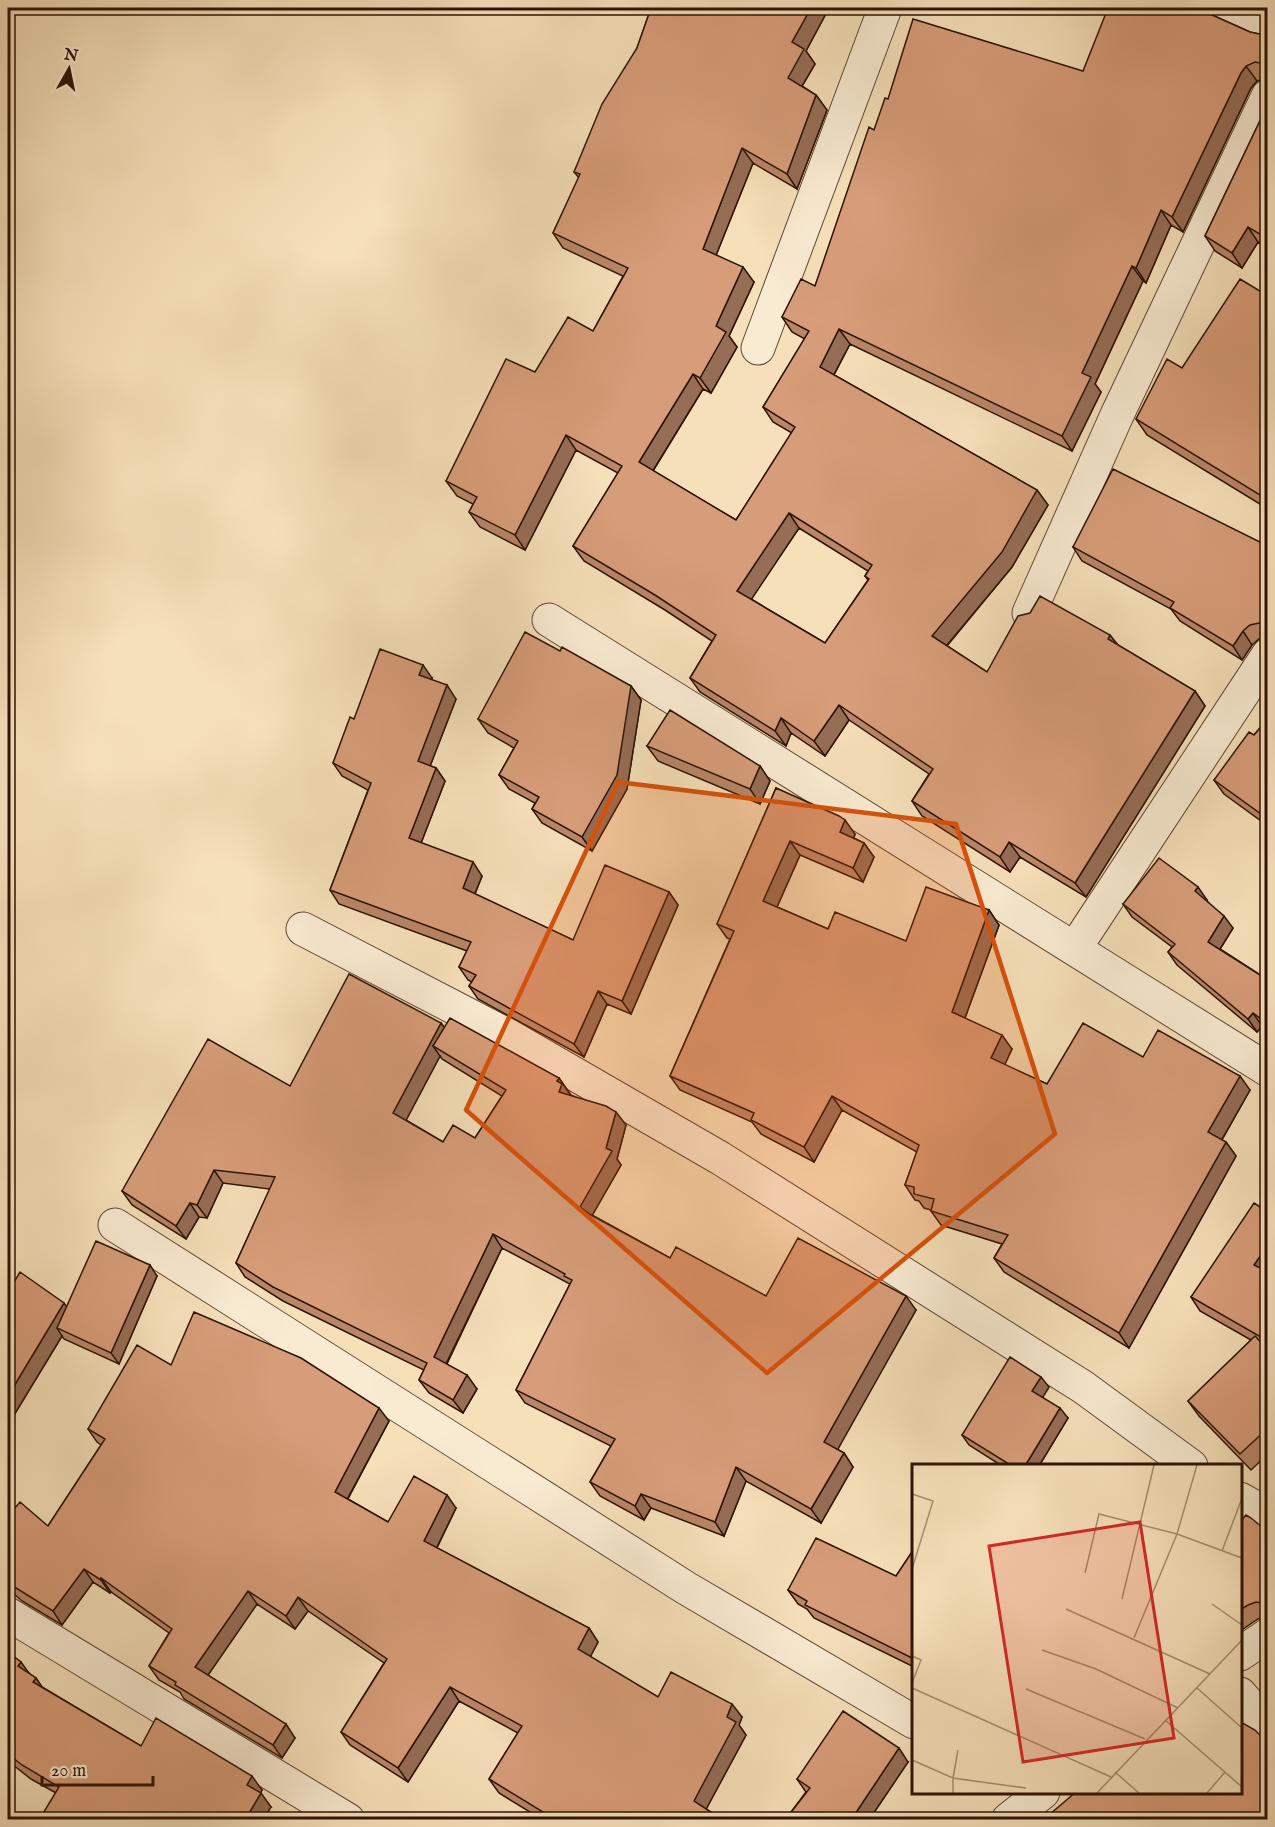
<svg xmlns="http://www.w3.org/2000/svg" width="1275" height="1827" viewBox="0 0 1275 1827" font-family="'IM FELL English',serif">
  <rect width="100%" height="100%" fill="#f6e0ba"/>
  <filter id="stains"><feTurbulence type="fractalNoise" baseFrequency=".00333" numOctaves="4"/><feColorMatrix values="0 0 0 0 .2 0 0 0 0 .09 0 0 0 0 .02 0 0 0 .5 -.17"/></filter>
  <radialGradient id="worn" r=".72"><stop offset=".6" stop-color="#630" stop-opacity="0"/><stop offset="1" stop-color="#630" stop-opacity=".3"/></radialGradient>
  <g fill="none" stroke-linecap="round" stroke-linejoin="round">
    <defs>
      <path id="street" d="M1219,8L1268,30
        M758,348L885,8
        M1029,613L1117,415L1268,96
        M549,620L1268,1070
        M303,929L509,1036L720,1158L1083,1387L1191,1466
        M1075,948L1268,655
        M115,1225L686,1588L914,1722
        M1240,1499L1268,1515
        M8,1614L348,1820
        M1240,1654L1268,1635
        M1240,1694L1268,1726
        M1008,1820L1043,1792"/>
    </defs>
    <use href="#street" stroke="#5e4632" stroke-width="35"/>
    <use href="#street" stroke="#f9ebd2" stroke-width="33"/>
  </g>
  <path fill="#b98668" stroke="#2c1305" stroke-width="1.5" fill-rule="evenodd" d="M651,8H829L806,51L815,64L802,86L816,95L827,110L797,189L753,163L716,255L754,282L729,336L737,347L711,393L703,389L653,471L736,520L792,433L773,422L763,407L805,339L792,332L782,317L815,286L874,130L888,99L1083,71L1201,10L1250,32L1259,34L1268,31V78L1257,81L1251,88L1183,232L1171,225L1146,283L1143,281L1095,384L1101,392L1072,451L850,344L834,375L1037,490L1048,505L1012,567L947,646L987,672L1110,635L1118,645L1195,691L1205,706L1086,897L1020,857L1010,872L922,816L912,801L929,774L849,720L825,756L791,733L786,746L700,692L690,678L712,641L665,610L584,561L573,546L618,473L576,450L525,550L480,527L469,512L473,504L457,496L446,481L535,372L593,331L623,276L563,248L553,233L579,178L574,172L637,48ZM799,528L868,571L865,576L868,580L825,643L751,599Z
    M1268,104V248L1258,242L1242,268L1215,251L1205,236Z
    M1268,296V509L1147,435L1136,419Z
    M1268,546V637L1259,639L1252,645L1242,660L1180,621L1171,609L1082,561L1073,547Z
    M560,651L631,686L641,700L627,789L592,851L542,823L532,809L535,803L509,789L499,775L514,748L488,733L478,719Z
    M432,678L431,680L456,699L430,766L436,768L445,781L421,843L482,876L475,894L573,940L669,892L678,905L631,1014L607,1004L584,1057L478,999L469,986L472,982L468,980L459,967L467,951L339,904L330,890L368,790L342,776L333,763L354,719Z
    M1268,719V826L1224,794L1214,780Z
    M647,746L760,766L770,781L760,804L658,761Z
    M776,788L855,834L854,838L864,843L874,857L863,882L800,855L777,907L828,929L906,941L989,910L999,925L965,1018L1012,1049L1004,1065L1047,1084L1143,1057L1250,1090L1222,1140L1226,1142L1236,1156L1129,1348L1004,1272L994,1258L1002,1244L941,1225L931,1211V1210L924,1208L919,1201L915,1200L905,1185L917,1152L842,1110L814,1162L761,1134L752,1122L680,1090L670,1076L730,939L727,938L717,924Z
    M1207,900V901L1233,928L1220,949L1268,980V1030L1262,1026L1257,1032L1177,965L1168,952L1172,947L1132,917L1123,904Z
    M441,1023L444,1027L559,1078L571,1095L626,1125L617,1159L621,1165L592,1215L670,1258L766,1296L916,1310L837,1449L844,1453L853,1467L821,1523L746,1481L724,1536L651,1508L644,1520L600,1496L590,1482L611,1446L525,1403L516,1390L570,1284L502,1248L447,1364L477,1389L463,1413L429,1393L419,1380L424,1370L283,1301L245,1277L236,1263L270,1189L223,1183L207,1218L199,1217L186,1239L132,1205L122,1191L290,1086ZM440,1056L442,1059L502,1096L475,1138L443,1142L406,1120Z
    M1268,1212V1454L1251,1470L1199,1416L1188,1401L1251,1340L1200,1311L1191,1297Z
    M157,1276L119,1364L64,1339L62,1336L8,1425V1292L67,1306Z
    M171,1365L389,1421L348,1499L388,1522L456,1508L437,1548L589,1628L598,1642L590,1657L658,1697L742,1717L739,1725L746,1735L706,1809L723,1820H543L499,1793L489,1779L518,1733L459,1701L408,1782L350,1745L341,1732L384,1663L308,1611L295,1629L257,1604L208,1675L295,1738L282,1758L184,1699L180,1692L159,1680L149,1666L169,1633L111,1592L110,1593L93,1582L62,1625L22,1601L8,1589V1516L48,1526L101,1445L97,1442L88,1429Z
    M1049,1387L1042,1397L1068,1418L1039,1466H1002L969,1445L962,1435Z
    M1240,1522L1268,1532V1617L1258,1619L1240,1631Z
    M914,1549V1667L814,1618L807,1609L798,1604L788,1590L896,1576Z
    M8,1652L30,1674L36,1678L42,1687L141,1746L262,1790L260,1793L271,1807L56,1793L31,1779L8,1761Z
    M908,1762L869,1820H785L806,1792L797,1779Z"/>
  <path fill="#966d55" stroke="#2c1305" stroke-width="1.5" d="M811,8H829L806,51L815,64L798,93L788,78L792,42Z
    M1246,66L1257,81L1251,88L1183,232L1172,217L1241,73Z
    M816,95L827,110L797,189L787,174Z
    M742,148L753,163L713,263L703,249Z
    M1161,210L1171,225L1146,283L1136,268Z
    M1248,227L1258,242L1242,268L1232,253Z
    M1132,266L1143,281L1095,384L1101,392L1072,451L1062,436L1082,373Z
    M743,267L754,282L729,336L737,347L711,393L700,378L716,326Z
    M839,329L850,344L830,382L820,367Z
    M693,374L703,389L649,477L639,462Z
    M566,435L576,450L525,550L515,535Z
    M1037,490L1048,505L1012,567L942,651L932,636Z
    M789,513L799,528L747,606L737,591Z
    M1268,557V570L1263,564Z
    M1243,631L1252,645L1242,660L1233,646Z
    M1110,635L1121,650L1108,639Z
    M423,665L432,678L428,689L419,675Z
    M447,685L456,699L427,774L418,761Z
    M631,686L641,700L627,789L592,851L582,837Z
    M1195,691L1205,706L1086,897L1075,883Z
    M839,705L849,720L825,756L814,741Z
    M781,718L791,733L786,746L775,731Z
    M760,766L770,781L760,804L750,789Z
    M436,768L445,781L418,851L409,838Z
    M845,820L855,834L850,846L840,832Z
    M790,841L800,855L773,916L763,901Z
    M1009,842L1020,857L1010,872L1000,857Z
    M864,843L874,857L863,882L853,868Z
    M473,862L482,876L472,901L463,888Z
    M1198,887L1207,900L1204,904L1195,891Z
    M669,892L678,905L631,1014L622,1001Z
    M989,910L999,925L962,1026L952,1012Z
    M1224,916L1233,928L1217,954L1208,942Z
    M598,991L607,1004L584,1057L574,1044Z
    M1253,1013L1262,1026L1257,1032L1248,1019Z
    M441,1023L451,1036L433,1046L440,1056L403,1126L393,1113Z
    M1002,1035L1012,1049L1001,1073L991,1058Z
    M1240,1076L1250,1090L1218,1146L1208,1132Z
    M559,1078L572,1097L559,1092L557,1081Z
    M832,1096L842,1110L814,1162L804,1147Z
    M616,1112L626,1125L617,1159L621,1165L589,1221L580,1207L606,1148Z
    M1226,1142L1236,1156L1129,1348L1119,1333Z
    M214,1170L223,1183L207,1218L197,1205Z
    M190,1203L199,1217L186,1239L176,1226Z
    M493,1234L502,1248L443,1370L434,1357Z
    M1268,1245V1274L1254,1265Z
    M150,1265L157,1276L119,1364L111,1353Z
    M906,1296L916,1310L834,1456L824,1442Z
    M64,1303L74,1317L57,1328L62,1336L8,1425V1396Z
    M467,1375L477,1389L463,1413L453,1400Z
    M1041,1377L1049,1387L1040,1402L1032,1391Z
    M379,1408L389,1421L344,1505L335,1492Z
    M1060,1408L1068,1418L1039,1466H1025Z
    M844,1453L853,1467L821,1523L811,1509Z
    M736,1467L746,1481L724,1536L715,1522Z
    M641,1494L651,1508L644,1520L635,1506Z
    M447,1495L456,1508L433,1555L424,1541Z
    M84,1569L93,1582L62,1625L53,1611Z
    M101,1578L111,1592L110,1593L101,1580Z
    M248,1591L257,1604L204,1681L195,1667Z
    M298,1597L308,1611L295,1629L286,1616Z
    M589,1628L598,1642L587,1663L578,1649Z
    M21,1662L31,1676L18,1666Z
    M36,1678L45,1692L33,1682Z
    M450,1687L459,1701L408,1782L398,1768Z
    M732,1704L742,1717L739,1725L746,1735L703,1815L694,1801Z
    M286,1724L295,1738L282,1758L273,1745Z
    M899,1748L908,1762L869,1820H851Z
    M252,1776L262,1790L257,1799L247,1785Z
    M261,1793L271,1807L263,1820H245Z"/>
  <path fill="#d79c79" stroke="#2c1305" stroke-width="1.5" fill-rule="evenodd" d="M651,8H811L792,42L804,49L788,78L816,95L787,174L742,148L703,249L743,267L716,326L726,332L700,378L693,374L639,462L736,520L795,427L763,407L809,331L782,317L801,279L815,286L869,127L874,130L885,98L888,99L913,19L1083,71L1108,8H1198L1201,10L1250,32L1259,34L1268,31V66L1265,64L1255,62L1246,66L1241,73L1172,217L1161,210L1136,268L1132,266L1082,373L1091,377L1062,436L839,329L820,367L1037,490L1002,552L932,636L987,672L1018,616L1030,613L1040,596L1110,635L1108,639L1195,691L1075,883L1009,842L1000,857L912,801L933,769L839,705L814,741L781,718L775,731L690,678L716,635L655,595L573,546L622,466L566,435L515,535L469,512L477,497L446,481L506,359L535,372L568,317L593,331L628,268L553,233L580,174L574,172L602,104L637,48ZM789,513L872,565L865,576L869,579L825,643L737,591Z
    M1268,104V239L1248,227L1232,253L1205,236Z
    M1240,279L1268,296V500L1136,419L1167,359L1182,368Z
    M1113,469L1268,546V557L1263,564L1268,566V620L1265,624L1259,623L1250,625L1243,631L1233,646L1170,608L1174,602L1073,547Z
    M525,632L560,651L562,647L631,686L617,775L582,837L532,809L539,797L499,775L518,741L478,719Z
    M380,649L423,665L419,675L447,685L418,761L436,768L409,838L473,862L463,888L573,940L605,865L669,892L622,1001L598,991L574,1044L469,986L476,975L459,967L471,942L330,890L371,783L333,763L350,717L354,719Z
    M670,710L760,766L750,789L647,746Z
    M1268,719V819L1214,780L1249,732L1254,735Z
    M776,788L839,816L845,820L840,832L864,843L853,868L790,841L763,901L828,929L835,912L906,941L926,887L989,910L952,1012L1002,1035L991,1058L1047,1084L1083,1023L1143,1057L1158,1030L1240,1076L1208,1132L1226,1142L1119,1333L994,1258L1008,1235L931,1211L934,1199L914,1194V1187L905,1185L919,1145L832,1096L804,1147L751,1120L754,1113L670,1076L734,931L717,924Z
    M1159,858L1198,887L1195,891L1224,916L1208,942L1268,980V1024L1253,1013L1248,1019L1168,952L1175,944L1123,904Z
    M349,974L441,1023L393,1113L443,1142L453,1125L475,1138L506,1090L433,1046L450,1018L559,1078L557,1081L562,1084L559,1092L606,1106L616,1112L606,1148L612,1151L580,1207L591,1215L670,1258L676,1247L766,1296L798,1238L906,1296L824,1442L844,1453L811,1509L736,1467L715,1522L641,1494L635,1506L590,1482L615,1439L516,1390L572,1280L564,1276L565,1274L493,1234L434,1357L467,1375L453,1400L419,1380L427,1363L273,1287L236,1263L275,1177L214,1170L197,1205L190,1203L176,1226L122,1191L208,1039L290,1086Z
    M1254,1203L1268,1212V1245L1254,1265L1268,1272V1337L1266,1340L1191,1297Z
    M96,1241L150,1265L111,1353L57,1328Z
    M20,1272L64,1303L8,1396V1292Z
    M194,1312L301,1358L379,1408L335,1492L388,1522L414,1476L447,1495L424,1541L589,1628L578,1649L658,1697L671,1672L732,1704L727,1717L736,1722L694,1801L723,1820H556L489,1779L522,1726L450,1687L398,1768L341,1732L387,1659L298,1597L286,1616L248,1591L195,1667L286,1724L273,1745L175,1685L176,1682L149,1666L172,1629L101,1578V1580L84,1569L53,1611L8,1583V1516L20,1502L48,1526L105,1439L88,1429L137,1345L171,1365Z
    M1255,1336L1268,1350V1428L1240,1454L1188,1401Z
    M1010,1357L1041,1377L1032,1391L1060,1408L1025,1466H1012L962,1435Z
    M1246,1515L1251,1518L1268,1532V1599L1262,1603L1256,1602L1248,1605L1240,1610V1522Z
    M816,1538L896,1576L914,1549V1659L805,1605L807,1601L788,1590Z
    M8,1652L21,1662L18,1666L36,1678L33,1682L141,1746L156,1718L252,1776L247,1785L261,1793L245,1820H39L59,1787L22,1765L8,1754Z
    M843,1711L899,1748L851,1820H785L810,1788L797,1779Z
    M1240,1720L1244,1724L1255,1730L1268,1743V1820H1043L1076,1792H1240Z"/>
  <path fill="#d5520b" fill-opacity="0.2" stroke="#d5520b" stroke-width="4.5" stroke-linejoin="round" d="M618,782L956,824L1055,1134L767,1373L466,1110Z"/>
  <g transform="translate(912 1464)">
    <rect width="330" height="330" fill="#f6e0ba"/>
    <path fill="none" stroke="#a58e72" stroke-width="1.5" d="M0,30L21,37L0,105M310,87L330,34M173,109L187,50L265,70L330,94M210,135L242,1M300,140L330,161M154,145L298,210M222,174L265,70L285,1M130,186L184,205L266,244M0,192L9,196L0,219M0,224L199,313M285,224L330,264M114,225L233,275M253,256L330,323M46,286L41,314L114,324M0,296L41,314V329M203,308L227,329M185,329L330,176M295,329L313,308"/>
    <path fill="#d62828" fill-opacity="0.15" stroke="#d62828" stroke-width="3" d="M228,58L262,274L111,298L77,82Z"/>
    <rect width="330" height="330" fill="none" stroke="#2c1305" stroke-width="3"/>
  </g>
  <rect width="1275" height="1827" fill="none" stroke="#f6e0ba" stroke-width="30"/>
  <rect x="9" y="9" width="1257" height="1809" fill="none" stroke="#2c1305" stroke-width="3"/>
  <rect x="15" y="15" width="1245" height="1797" fill="none" stroke="#2c1305" stroke-width="1.5"/>
  <g transform="translate(69 69) rotate(9)" stroke="#f9ebd2" stroke-width="4.5" paint-order="stroke">
  <path d="M0-4.5L10 22L0 15L-10 22Z" fill="#2c1305"/>
  <text y="-9" font-size="16" font-weight="bold" text-anchor="middle" fill="#2c1305">N</text>
  </g>
  <path d="M42 1776v9h111v-9" fill="none" stroke="#2c1305" stroke-width="3"/>
  <text x="51" y="1776" font-size="18" fill="#2c1305" stroke="#f9ebd2" stroke-width="4.5" paint-order="stroke">20 m</text>
  <rect width="100%" height="100%" filter="url(#stains)"/>
  <rect width="100%" height="100%" fill="url(#worn)"/>
</svg>
